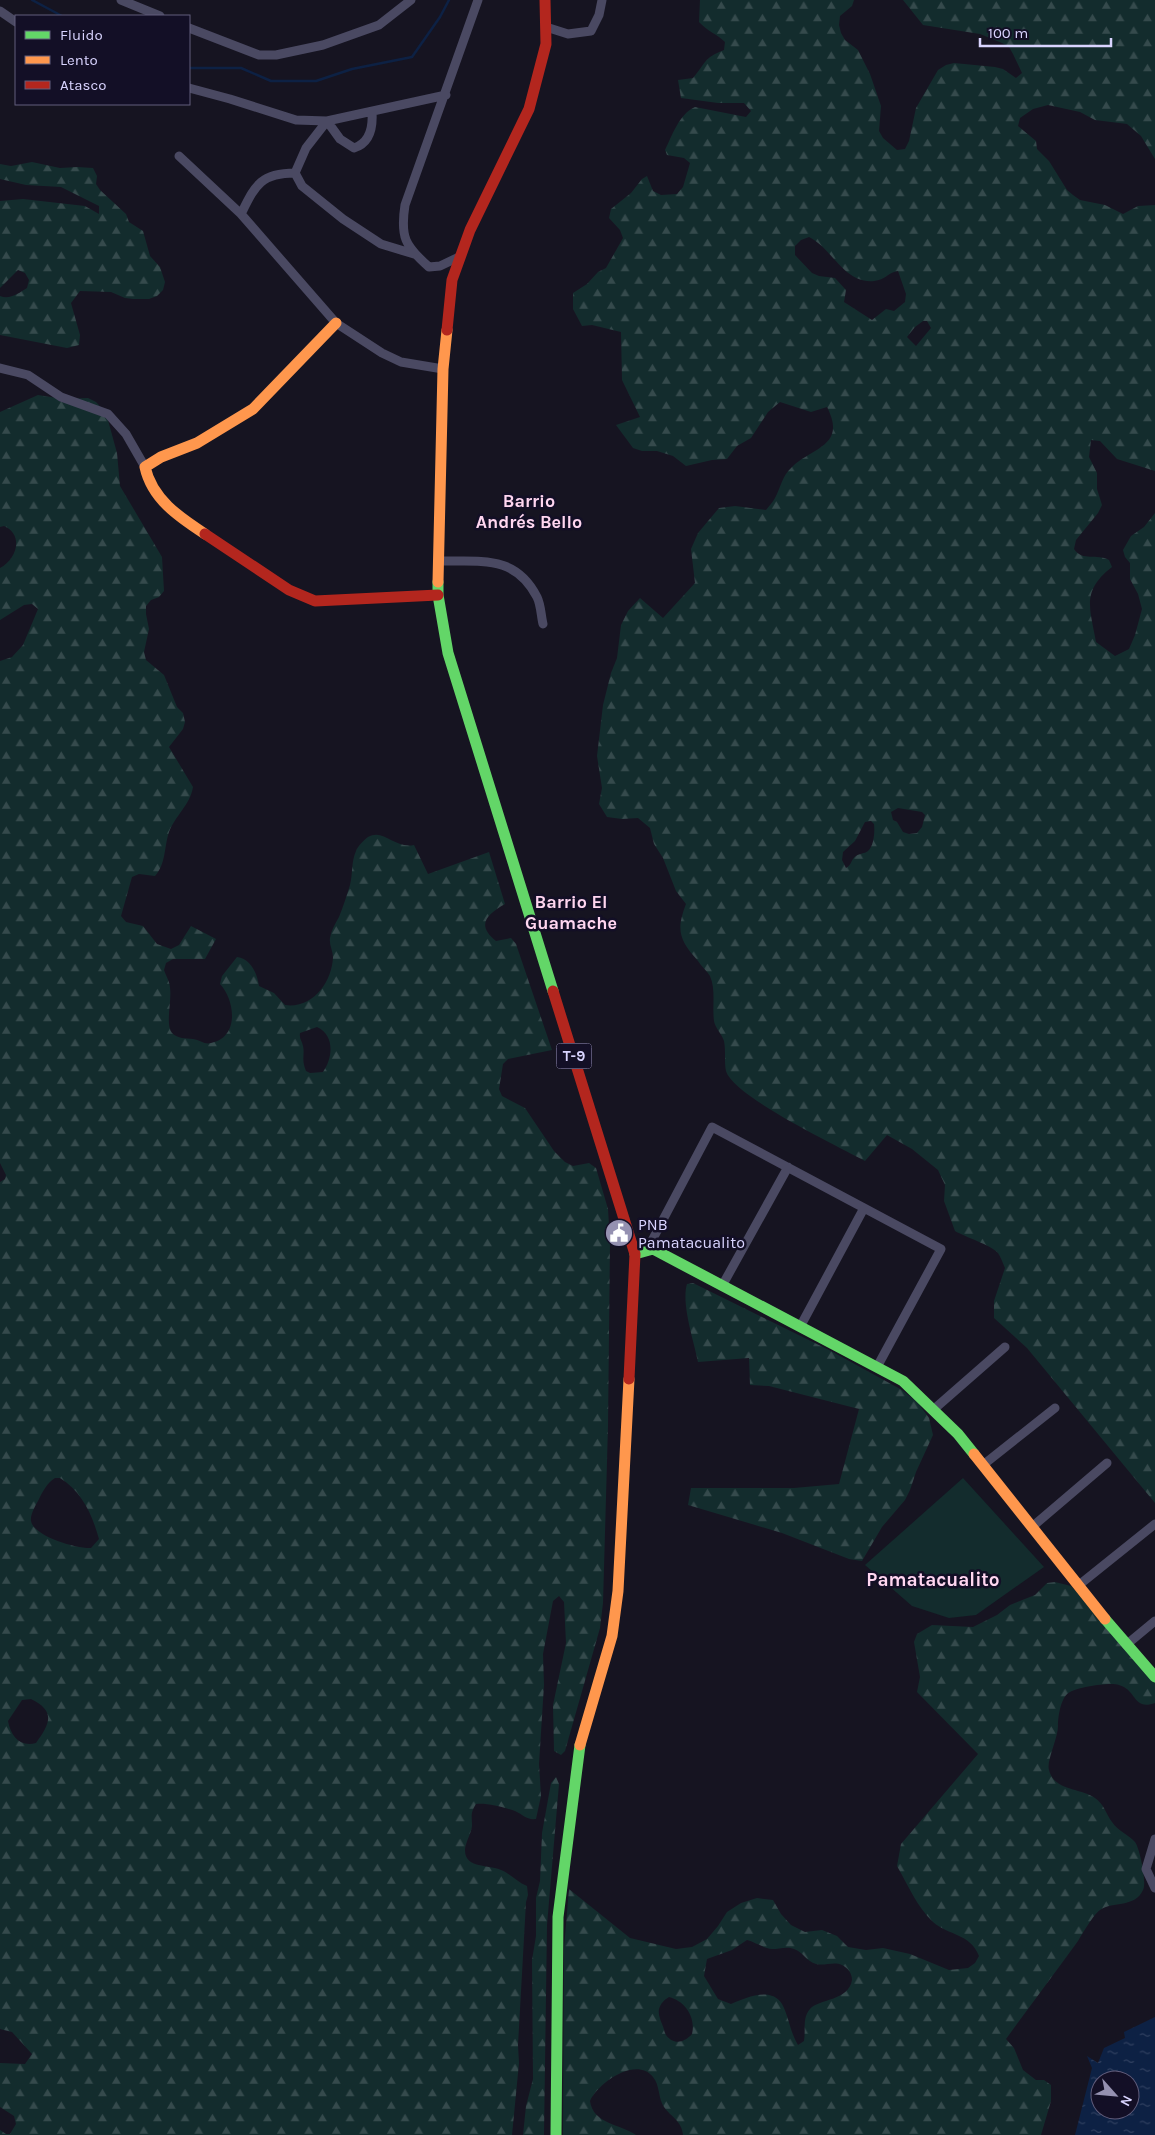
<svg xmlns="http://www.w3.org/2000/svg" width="1155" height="2135" viewBox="0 0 1155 2135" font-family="Karla,sans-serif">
  <defs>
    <pattern id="forest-firs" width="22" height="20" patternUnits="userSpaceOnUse" patternTransform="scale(1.25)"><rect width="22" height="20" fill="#132c2d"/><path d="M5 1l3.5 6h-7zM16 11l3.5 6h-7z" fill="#354a4c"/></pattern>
    <pattern id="water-ripples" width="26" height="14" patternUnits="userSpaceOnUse" patternTransform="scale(1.25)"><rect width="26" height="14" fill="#0d2144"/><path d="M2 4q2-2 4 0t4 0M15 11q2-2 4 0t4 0" fill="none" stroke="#304060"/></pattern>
  </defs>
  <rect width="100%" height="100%" fill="#161421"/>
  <path fill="url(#forest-firs)" fill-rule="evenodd" d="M700,0H854L852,6L840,16L839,25L841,33L845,40L858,50L870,74L881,106L879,131L883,138L897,150L905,149L909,141L916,108L938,70L946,65L954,63L995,67L1003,69L1016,78L1022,73L1013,54L1009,47L1002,43L980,34L923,25L903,0H1155V159L1141,136L1127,124L1095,120L1080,112L1048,105L1033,109L1020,118L1018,126L1036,141L1037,149L1049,161L1067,190L1073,195L1080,200L1105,205L1123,214L1138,206L1155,205V471L1117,459L1100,441L1091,440L1089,457L1097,473V489L1102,505L1098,513L1076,540L1074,549C1083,562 1096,553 1109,560L1112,567C1081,591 1090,608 1096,642L1115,656L1129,649L1135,635L1142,609L1138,594L1130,579V563L1125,557L1123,550L1131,536L1144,527L1155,513V1503L1027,1348L994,1318V1301L1005,1268C1003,1264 1001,1257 998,1253C991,1245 965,1237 955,1231L944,1201L945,1185L938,1170L912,1149L887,1135L865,1161C838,1146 734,1097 726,1071C724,1063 726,1051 724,1041C722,1034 715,1028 714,1021C712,1005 716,990 710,976C707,971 701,966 698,961C679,940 676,930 686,904L676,891L663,858L654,844L650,828L638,818L622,819L607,817L599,804L602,788L597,756L603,705L611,673L617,658L621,625L628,611L640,598L663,618L695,583L691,549L698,533L719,508L735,506L766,510C769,506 773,502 775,498C781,487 782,476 792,467C813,447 847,446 827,407L811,412L780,402L768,412L751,438L737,446L727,459L712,460L686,466L673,456L657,451H642L633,448L616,425L640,417L622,380L621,332L592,325L582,326L573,309V293L587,284L598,272L606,268L623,238L620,230L609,218L611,209L631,193L642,179L647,176L653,191L661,195L677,194L683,187L690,163L684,158L667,155L665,150C672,136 679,114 695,107L746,117L751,111L744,103H718L681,98L678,80L693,78C706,63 703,58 724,50L725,42C717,34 707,31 699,22ZM809,237C833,249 844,284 874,281C885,280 889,272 898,271L906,294L905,302L894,311L886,309L872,320L844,302L846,290L835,278L819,276L812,273L795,255V246L801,240ZM923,321H927L931,328L916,346L907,337L915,327ZM898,808L922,812L925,815L922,827L917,833L909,834L903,832L897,822L893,820L891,812ZM871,821L874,824C875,831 874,846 868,851C864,854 860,853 856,856C851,859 852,865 846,868L842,860L843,852L855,841L865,822Z
    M32,162L60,168L77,167L93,168L97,176L96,184L100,190L126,214L129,222L143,231L150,256L160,267L165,282L163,290L157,296L149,299H133L125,298L111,292L80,291L71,303L80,335L79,345L67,348L0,335V296C10,300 19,293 27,288L29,280L25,273L18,270L0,288V201L23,199L85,206L99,214V206L61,187L26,185L0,179V164L11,166Z
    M38,395L63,399L88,398L96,402L106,413L117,453L120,486L162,557L164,591L159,597L151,600L146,606V614L149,629L144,652L146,660L164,675L177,707L183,713L185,722L183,729L169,747L193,787C190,805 175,816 169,832C164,847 166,864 155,876L139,874L132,877L121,916L126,922L143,926L157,944L171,949L179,945L191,926L216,939L205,959H173L166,963L164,970C166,976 170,982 170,988C172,1000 165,1025 172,1033C178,1039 185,1038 193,1039C200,1040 205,1045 211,1043C240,1037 235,1000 220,984L222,976L237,957C251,959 257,973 259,986L274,993L285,1005C312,1009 332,983 333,957C333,951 329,945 330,938C331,931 335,924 339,917C343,907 347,895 350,885C353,874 351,862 356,851C357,847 365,839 368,837C384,828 394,849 414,845L428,874L489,852L505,904C488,914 475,924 496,941L511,938L516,944L552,1050L508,1059L503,1064L499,1089L502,1096L525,1108L554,1151L565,1162L573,1166L589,1163L596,1168L608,1209L610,1241L608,1426L603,1603L600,1628L565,1751L561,1755L554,1751L553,1705L566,1643L564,1602L559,1596L553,1601L543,1654L544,1685L539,1764L541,1796L536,1819C526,1820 524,1815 515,1811C503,1807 488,1803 476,1804C470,1813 472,1817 472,1826C471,1834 466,1841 465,1849C464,1869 489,1864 501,1870C511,1874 517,1882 527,1886L528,1895L526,1902L518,2045L519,2063L512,2135H0V2130L6,2134H10L16,2124L14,2116L0,2107V2063L25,2064L32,2054L12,2032L0,2029V1182L5,1179L6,1175L0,1163V661L12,657L23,645L38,609L32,604L24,605L0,620V568C17,559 24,535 4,526L0,527V412ZM317,1027C335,1035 333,1058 323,1072L310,1073L306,1071C301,1059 305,1055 303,1046C302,1041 299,1039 300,1033ZM55,1478H60C82,1492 92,1514 99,1539L91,1548C77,1549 33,1536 31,1521C30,1514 36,1505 39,1499C43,1491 47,1483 55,1478ZM31,1699C56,1711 50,1724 36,1743C20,1747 11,1737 8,1721L22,1700Z
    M693,1283L829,1350L902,1390L918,1403L929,1418L933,1435L916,1472L910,1490L905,1500L882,1527L862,1561L849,1559L782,1533L688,1505L691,1488H794L839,1484L859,1409L769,1386L750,1385L749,1358L698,1362C694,1341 681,1304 687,1284Z
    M1055,1582L1071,1586L1155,1677V1703C1133,1711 1137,1690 1119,1685C1110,1682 1079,1687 1070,1692C1061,1696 1058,1716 1058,1726C1058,1738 1046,1762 1049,1770C1054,1791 1081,1788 1095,1798C1104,1804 1106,1814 1112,1822C1118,1831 1129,1835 1135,1842C1140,1849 1147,1883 1143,1890C1135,1908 1113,1901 1100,1910C1093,1915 1083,1933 1078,1941C1054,1974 1030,2006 1006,2039L1014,2048L1023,2070L1036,2080H1044L1051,2085V2101L1041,2135H683C682,2121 671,2117 664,2107C658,2098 660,2085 653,2077C636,2056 598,2083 590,2101C593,2124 620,2124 636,2135H563L564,1948L569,1889L630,1938L676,1949L692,1947L707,1939L718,1926L727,1912L741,1903L757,1898L773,1900L781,1914L791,1925L805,1932L822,1930L837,1936L848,1947L866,1950L883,1948L910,1954L949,1970L968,1968L975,1963L979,1956C970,1933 949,1936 933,1922C917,1907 908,1885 897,1866L901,1844L978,1754L917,1692L920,1677L914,1642L917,1634L932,1625L973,1627L997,1615L1010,1605L1035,1595L1047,1583ZM747,1940C755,1942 763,1948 772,1949C779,1949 787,1946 794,1949C802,1951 807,1962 816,1964C825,1966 834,1961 842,1965C848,1968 852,1973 852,1980C849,2001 818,1999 810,2009C802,2018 806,2030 804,2041L798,2045C790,2032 789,2017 782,2004C771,1986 745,1998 731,2004L718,1999L704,1976L707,1959L732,1950ZM669,1997C685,2001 696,2017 692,2034C685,2042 674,2046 666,2035C664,2032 664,2028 662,2024C660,2019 658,2014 659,2009C661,2003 664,2000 669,1997Z
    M556,1777L559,1784L547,1925L544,2135H523L526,2106L533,2079L532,1960L536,1936V1898L540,1881L542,1833L551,1783Z"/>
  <path fill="#132c2d" d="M963,1478L1044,1567L976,1615L949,1618L912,1606L865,1565Z"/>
  <path fill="url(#water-ripples)" fill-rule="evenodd" d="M1155,2017V2135H1075L1092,2068L1087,2056L1098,2063L1104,2048L1125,2038L1124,2032ZM1100,2080H1130V2110H1100Z"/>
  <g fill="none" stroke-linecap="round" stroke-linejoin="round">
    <path stroke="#0d2144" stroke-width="2.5" d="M32,0L62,16
      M189,68H241L271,81H316L352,69L412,57L440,17L449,0"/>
    <path stroke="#4a4962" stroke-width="9" d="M121,0L160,16
      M0,11L16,22
      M546,27L568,34L591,31L599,15L602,0
      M189,28L259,55H276L323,45L379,25L411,0
      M189,88L230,99L296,120L327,121L446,95
      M372,112C373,127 370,143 354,148L340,139L327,121L306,148L295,173L302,186L343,219L381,244L414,254
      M179,156L241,214
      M295,173C260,173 255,186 241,214L336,323L382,353L401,362L443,369
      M459,257L440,266L429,267C405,246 400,237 405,205L478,0
      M0,368L28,375L61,397L108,414L126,434L145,467
      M439,561C480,562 515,554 537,597C541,605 541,616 543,624
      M647,1250L712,1127L941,1249L877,1367
      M722,1286L788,1167
      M800,1327L864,1208
      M933,1410L1005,1347
      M983,1465L1055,1408
      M1032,1527L1107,1463
      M1079,1585L1155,1524
      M1126,1645L1155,1621
      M1155,1839L1146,1869L1155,1888"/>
    <path stroke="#63d668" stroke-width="11" d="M438,582V595L448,653L553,991
      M635,1254L653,1249L903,1381L958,1434L974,1454
      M1105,1619L1155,1677
      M556,2135L558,1917L580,1745"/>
    <path stroke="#ff974d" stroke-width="11" d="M205,534C179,517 152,499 145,467L161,457L197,443L253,409L336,323
      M438,582L443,369L447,330
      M974,1454L1105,1619
      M580,1745L612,1636L618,1591L629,1379"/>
    <path stroke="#b3261e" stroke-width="11" d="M447,330L452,280L470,230L529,109L546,44L545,0
      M205,534L289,590L315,601L438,595
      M553,991L635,1254L629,1379"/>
  </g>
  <defs>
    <symbol id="civic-disc" viewBox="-11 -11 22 22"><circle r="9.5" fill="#9591b1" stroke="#130f26"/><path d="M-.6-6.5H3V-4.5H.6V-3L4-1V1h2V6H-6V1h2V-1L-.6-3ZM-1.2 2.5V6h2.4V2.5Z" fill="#fff"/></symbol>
  </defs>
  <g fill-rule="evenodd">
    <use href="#civic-disc" x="603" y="1217" width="32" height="32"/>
  </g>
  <g text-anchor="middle" stroke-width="5" stroke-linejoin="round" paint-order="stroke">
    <rect fill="#130f26" stroke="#9e99be" stroke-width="1" x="556.5" y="1043.5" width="35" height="25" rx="4"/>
    <g font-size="15" font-weight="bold" fill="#d9d4ff">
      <text x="574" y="1061">T-9</text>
    </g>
    <g font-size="16" fill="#d9d4ff" stroke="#130f26" text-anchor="start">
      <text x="638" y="1230">PNB<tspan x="638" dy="18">Pamatacualito</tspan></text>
    </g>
    <g font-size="18" font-weight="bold" fill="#ffd6f0" stroke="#130f26">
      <text x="529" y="507">Barrio<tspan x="529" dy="21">Andrés Bello</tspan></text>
      <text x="571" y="908">Barrio El<tspan x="571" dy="21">Guamache</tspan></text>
    </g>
    <g font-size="19" font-weight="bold" fill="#ffd6f0" stroke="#130f26">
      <text x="933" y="1586">Pamatacualito</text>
    </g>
  </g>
  <rect x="15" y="15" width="175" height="90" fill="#130f26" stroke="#625e7d"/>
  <rect x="25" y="31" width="25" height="8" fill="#63d668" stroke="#625e7d"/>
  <text x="60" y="40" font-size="15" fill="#d9d4ff">Fluido</text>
  <rect x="25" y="56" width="25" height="8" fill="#ff974d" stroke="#625e7d"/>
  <text x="60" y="65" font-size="15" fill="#d9d4ff">Lento</text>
  <rect x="25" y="81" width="25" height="8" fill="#b3261e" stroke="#625e7d"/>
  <text x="60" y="90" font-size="15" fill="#d9d4ff">Atasco</text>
  <g transform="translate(1115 2095) rotate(117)"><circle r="24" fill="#130f26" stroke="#625e7d"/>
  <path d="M0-4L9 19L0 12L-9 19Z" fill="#9591b1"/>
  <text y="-8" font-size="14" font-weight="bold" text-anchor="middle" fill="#d9d4ff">N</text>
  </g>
  <path d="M980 38v8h131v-8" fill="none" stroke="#d9d4ff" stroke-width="2.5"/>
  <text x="988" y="38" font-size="15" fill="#d9d4ff" stroke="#130f26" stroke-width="4" paint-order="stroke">100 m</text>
</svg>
